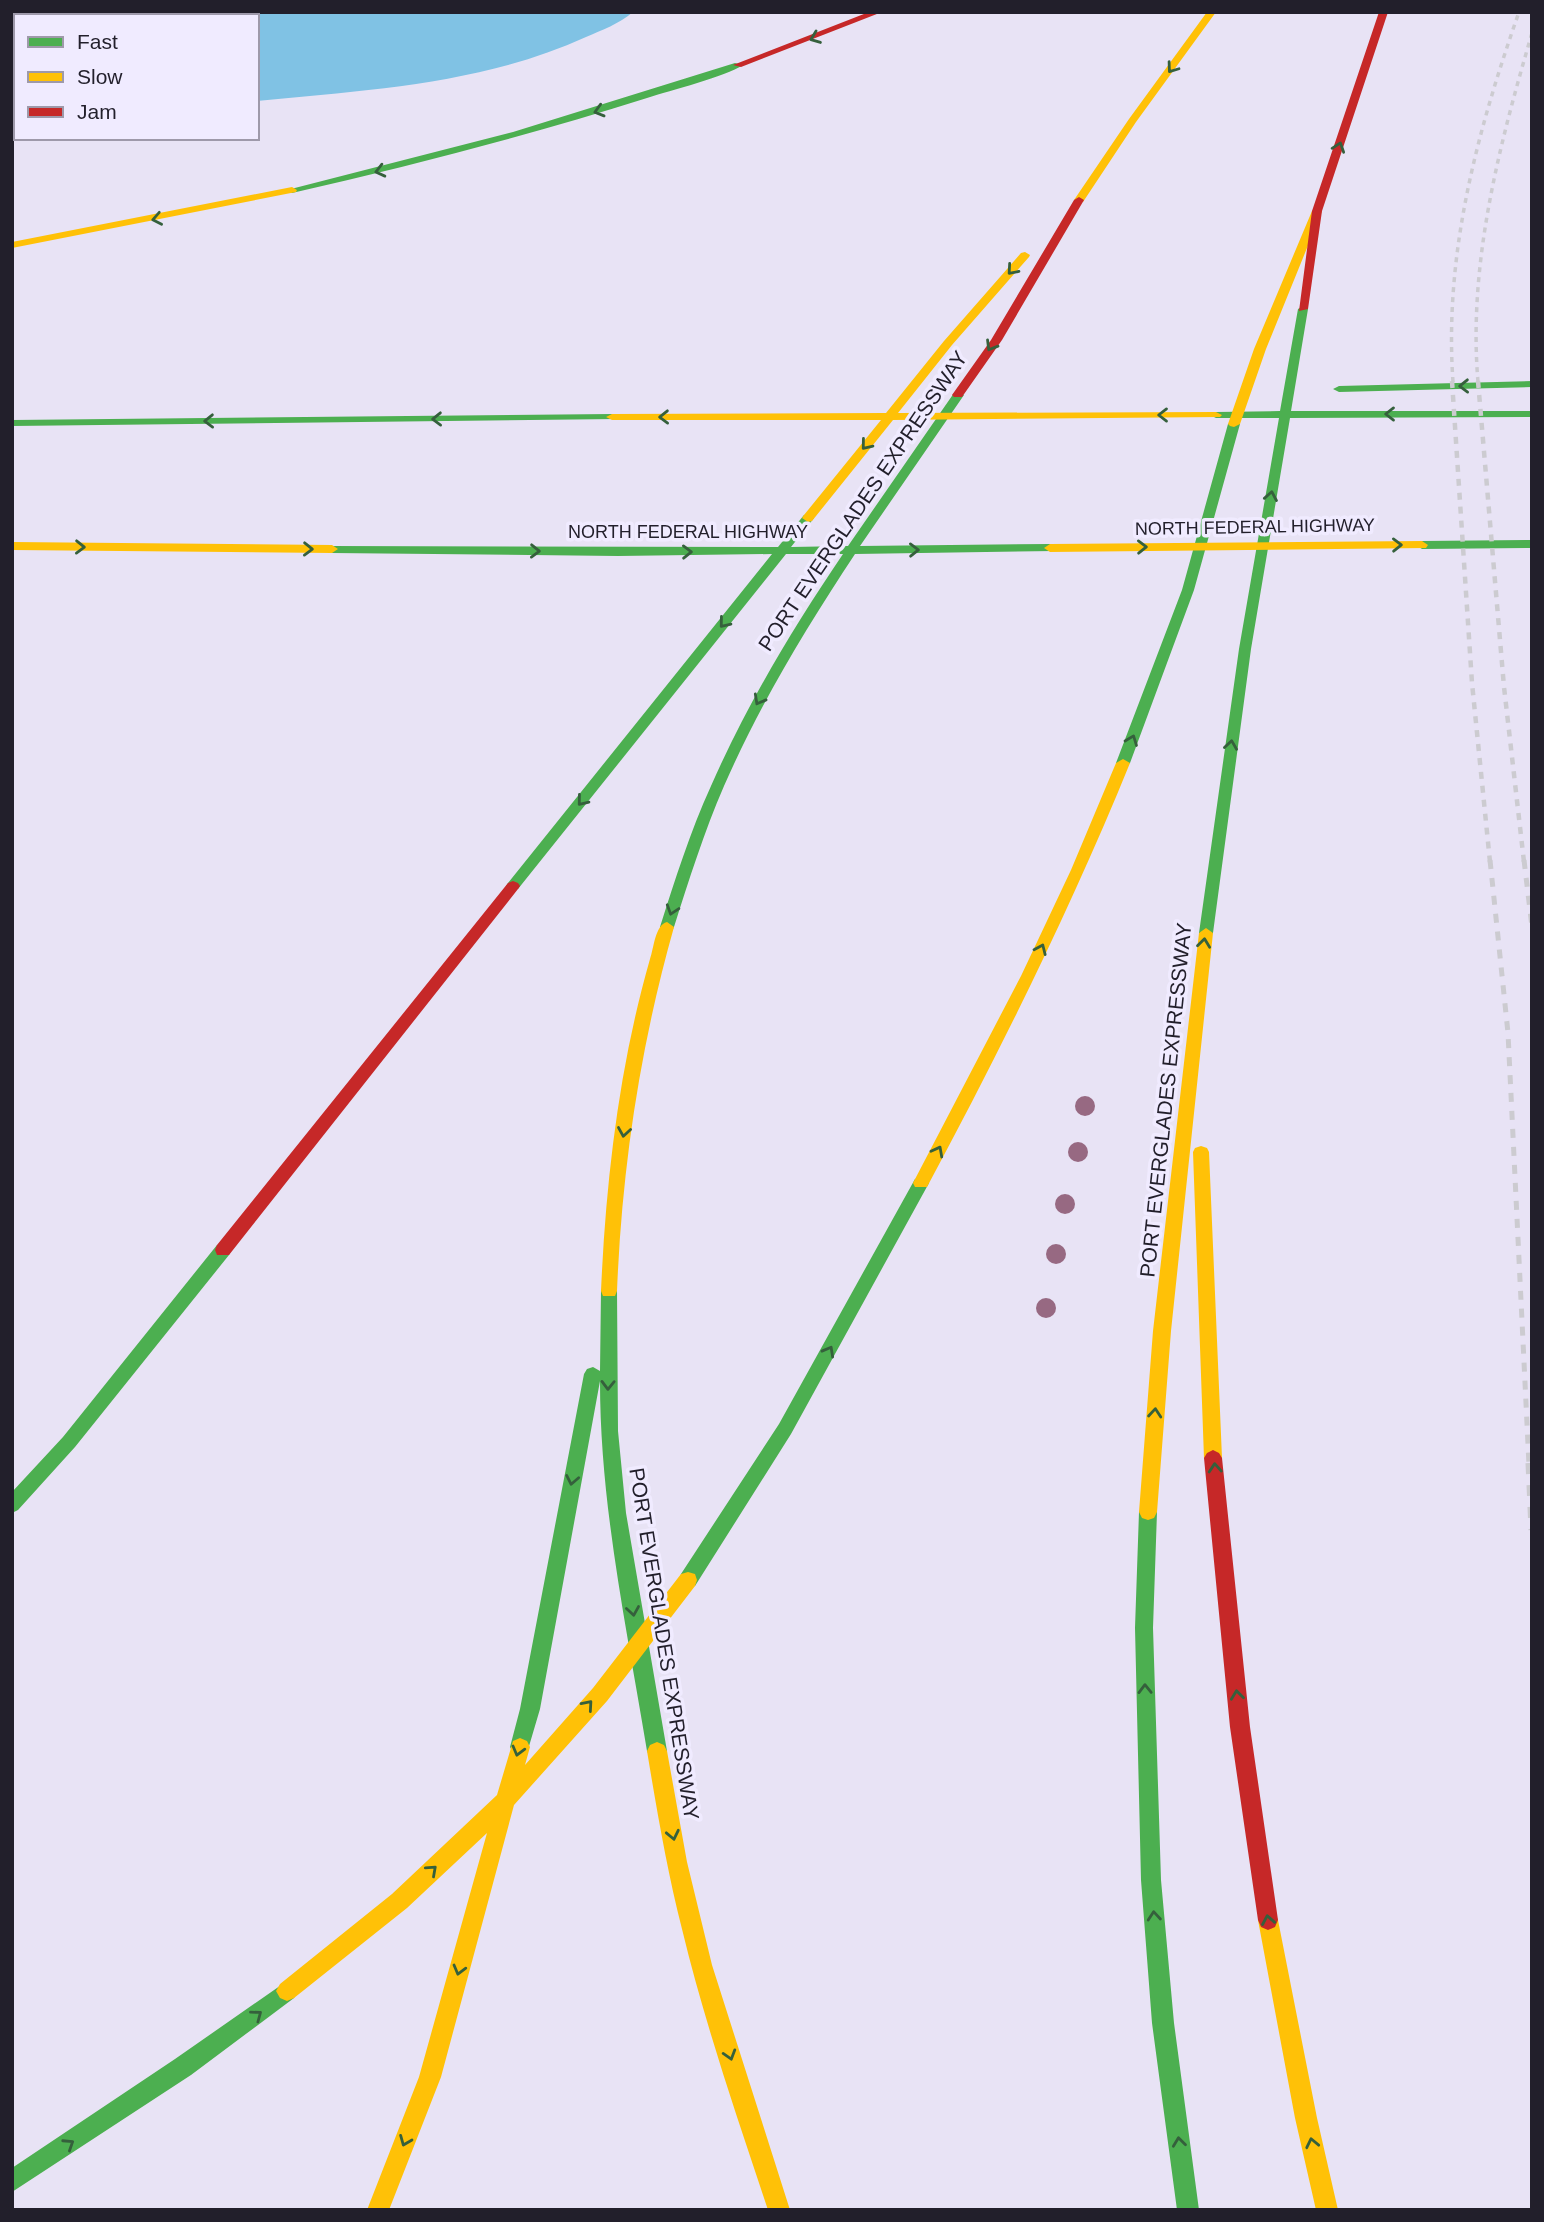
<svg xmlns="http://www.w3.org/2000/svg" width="1544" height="2222" viewBox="0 0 1544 2222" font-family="Arial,sans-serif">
  <rect width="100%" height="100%" fill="#e8e3f5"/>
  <path fill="#80c2e4" d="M12,12H633C619,24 602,30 586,37C483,84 368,90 257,101V16H16V106H12Z"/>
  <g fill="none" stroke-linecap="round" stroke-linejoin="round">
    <path fill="#4caf50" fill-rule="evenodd" d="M735,63L743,65C725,77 671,90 647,98C530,135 412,166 292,193L287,190L513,132Z
      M1303,306L1308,309L1291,411H1532V417L1290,418L1251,649L1213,933L1206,938L1199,933L1239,649L1279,418H1216L1210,415L1216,412L1280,411L1298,309Z
      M1532,381V387L1339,392L1333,389L1339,386Z
      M958,392L964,395L860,546L1050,544L1056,548L1054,551L855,554C806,628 760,704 724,786C704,832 689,880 674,927L672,931H662L660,927C675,880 690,832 711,786C747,704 793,628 843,554H786L518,889H508L506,886L508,883L772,554L618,556L332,553L328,552V546L778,547L804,515L808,514L814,518L791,547L848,546L954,393Z
      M612,414L618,417L616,419L12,426V420Z
      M1234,421L1240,424L1194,590L1130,763L1123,767L1118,766L1116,763L1182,590L1228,424Z
      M1532,540V548L1422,549L1416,545L1422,541Z
      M921,1177L927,1179L929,1183L791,1434L695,1586L688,1588L681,1586L679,1580L681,1574L779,1424L915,1179Z
      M223,1244L229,1245L231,1250L229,1255L75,1447L18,1510L12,1513V1492L63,1437L217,1245Z
      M609,1284L615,1286L617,1291L618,1431L626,1513L667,1751L664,1757L657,1760L650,1757L647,1751C627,1629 600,1506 600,1381L540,1709L527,1753L520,1756L513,1753L510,1747L520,1709L584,1374L587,1369L593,1367L600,1371L601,1291L603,1286Z
      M1148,1504L1154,1506L1157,1512L1153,1628L1161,1880L1174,2023L1199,2210H1177L1152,2023L1141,1880L1135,1628L1139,1512L1142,1506Z
      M287,1981L294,1984L298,1991L294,1998L191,2075L12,2192V2168L175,2059Z"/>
    <path fill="#ffc107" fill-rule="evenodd" d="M1207,12H1216L1136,122L1083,202H1075L1074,200L1129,119Z
      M292,187L297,190L296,192L12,248V242Z
      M1317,208L1322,211L1266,349L1240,424L1234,427L1230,426L1228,424L1254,349L1312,211Z
      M1025,252L1030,255L1029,257L952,345L898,413L1216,412L1222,415L1220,417L893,420L812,521L808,522L802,518L804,515L881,420H612L606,417L612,414L886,413L944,341L1021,253Z
      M1422,541L1428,545L1426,548L1050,552L1044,548L1050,544Z
      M12,542L332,545L338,549L332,553L12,550Z
      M1123,759L1130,763C1071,908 1001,1049 927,1187H915L913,1183L1021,976L1071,870L1116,763Z
      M667,922L674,927C640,1047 622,1167 617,1291L615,1296H603L601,1291C606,1179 619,1067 650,959C654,948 655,925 667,922Z
      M1206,928L1213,933L1171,1331L1157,1512L1154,1518L1148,1520L1142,1518L1139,1512L1153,1331L1199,933Z
      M1201,1146L1207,1148L1209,1152L1222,1458L1219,1463L1213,1466L1207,1463L1204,1458L1193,1152L1195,1148Z
      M688,1572L695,1574L697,1580L695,1586L607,1701L514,1805L441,2077L389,2210H367L419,2077L487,1833L407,1908L294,1998L287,2001L280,1998L276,1991L280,1984L392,1894L497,1795L513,1741L520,1738L527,1741L530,1747L525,1765L593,1688L681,1574Z
      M657,1742L664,1745L667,1751L687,1862L712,1965L790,2210H768C737,2117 705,2024 682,1929C667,1870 657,1811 647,1751L650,1745Z
      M1268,1910L1275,1913L1278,1920L1317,2118L1338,2210H1316L1295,2118L1258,1920L1261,1913Z"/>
    <path fill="#c62828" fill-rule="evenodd" d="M869,12H882L741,67L733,65Z
      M1379,12H1388L1322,211L1308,309L1299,311L1312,211Z
      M1079,197L1084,200L1002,340L962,397H954L952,395L991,340L1074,200Z
      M513,881L518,883L520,886L518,889L229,1255H217L215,1250L217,1245L508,883Z
      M1213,1450L1219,1453L1222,1458L1250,1727L1278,1920L1275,1927L1268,1930L1261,1927L1258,1920L1230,1727L1204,1458L1207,1453Z"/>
    <path stroke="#cccbd0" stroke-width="3.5" stroke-dasharray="5 5" stroke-linecap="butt" d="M1453,382C1444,254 1477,132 1519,12
      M1478,382C1468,264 1499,146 1532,33"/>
    <path stroke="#cccbd0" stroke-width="4.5" stroke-dasharray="7 7" stroke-linecap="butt" d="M1452,381L1472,683L1490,862
      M1478,381L1504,687L1524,862"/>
    <path stroke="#cccbd0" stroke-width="5" stroke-dasharray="9 9" stroke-linecap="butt" d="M1490,860L1508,1033L1529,1465
      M1524,860L1532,927"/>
    <path stroke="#cccbd0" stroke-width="7" stroke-dasharray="11 11" stroke-linecap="butt" d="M1529,1463L1532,1530"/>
  </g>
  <g fill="#976982">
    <circle cx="1085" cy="1106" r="10"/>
    <circle cx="1078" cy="1152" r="10"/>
    <circle cx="1065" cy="1204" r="10"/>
    <circle cx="1056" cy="1254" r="10"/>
    <circle cx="1046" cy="1308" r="10"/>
  </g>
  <defs><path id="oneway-chevron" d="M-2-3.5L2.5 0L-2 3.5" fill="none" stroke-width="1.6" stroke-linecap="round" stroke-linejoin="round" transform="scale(1.75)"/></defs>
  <g stroke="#35603c">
    <use href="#oneway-chevron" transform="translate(815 38) rotate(159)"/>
    <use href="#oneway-chevron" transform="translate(1172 68) rotate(126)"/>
    <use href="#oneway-chevron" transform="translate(599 111) rotate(164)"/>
    <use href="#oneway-chevron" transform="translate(1339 147) rotate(-71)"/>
    <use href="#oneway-chevron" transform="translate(380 171) rotate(166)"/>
    <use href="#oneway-chevron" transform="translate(157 219) rotate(169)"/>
    <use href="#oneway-chevron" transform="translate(1012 270) rotate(131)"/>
    <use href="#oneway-chevron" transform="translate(991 346) rotate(121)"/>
    <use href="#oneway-chevron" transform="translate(1464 386) rotate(179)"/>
    <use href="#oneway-chevron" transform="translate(1390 414) rotate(180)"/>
    <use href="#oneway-chevron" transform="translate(1163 415) rotate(180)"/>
    <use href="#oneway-chevron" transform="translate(664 417) rotate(179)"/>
    <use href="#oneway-chevron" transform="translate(437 419) rotate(179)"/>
    <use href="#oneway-chevron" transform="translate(209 421) rotate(179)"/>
    <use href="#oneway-chevron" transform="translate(866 445) rotate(129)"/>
    <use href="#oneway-chevron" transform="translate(1271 496) rotate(-80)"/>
    <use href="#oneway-chevron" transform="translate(1397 545) rotate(-1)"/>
    <use href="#oneway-chevron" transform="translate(80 547) rotate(1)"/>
    <use href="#oneway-chevron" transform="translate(1142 547) rotate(-1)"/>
    <use href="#oneway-chevron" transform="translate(308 549) rotate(1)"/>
    <use href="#oneway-chevron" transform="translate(914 550) rotate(-1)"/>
    <use href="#oneway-chevron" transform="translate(535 551) rotate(1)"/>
    <use href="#oneway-chevron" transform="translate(687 552) rotate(-1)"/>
    <use href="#oneway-chevron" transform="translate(724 623) rotate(129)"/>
    <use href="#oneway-chevron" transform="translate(759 700) rotate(119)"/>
    <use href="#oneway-chevron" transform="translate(1132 740) rotate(-69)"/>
    <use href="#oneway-chevron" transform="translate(1231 745) rotate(-82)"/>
    <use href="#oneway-chevron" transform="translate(582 801) rotate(129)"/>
    <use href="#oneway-chevron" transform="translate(672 910) rotate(108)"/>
    <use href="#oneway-chevron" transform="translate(1204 943) rotate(-83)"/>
    <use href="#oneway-chevron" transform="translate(1041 949) rotate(-66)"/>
    <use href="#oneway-chevron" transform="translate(624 1132) rotate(99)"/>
    <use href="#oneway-chevron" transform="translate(938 1151) rotate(-62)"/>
    <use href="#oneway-chevron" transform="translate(829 1351) rotate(-61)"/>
    <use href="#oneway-chevron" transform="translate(608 1385) rotate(91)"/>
    <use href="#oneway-chevron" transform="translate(1155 1413) rotate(-85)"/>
    <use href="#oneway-chevron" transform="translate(1215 1468) rotate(-94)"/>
    <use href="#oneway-chevron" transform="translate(572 1480) rotate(101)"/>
    <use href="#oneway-chevron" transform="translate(633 1611) rotate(81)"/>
    <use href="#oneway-chevron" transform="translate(1145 1689) rotate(-91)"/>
    <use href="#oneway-chevron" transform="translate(1237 1695) rotate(-97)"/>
    <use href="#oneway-chevron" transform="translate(588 1705) rotate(-49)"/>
    <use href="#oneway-chevron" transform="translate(518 1751) rotate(105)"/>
    <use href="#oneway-chevron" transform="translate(673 1835) rotate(78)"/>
    <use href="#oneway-chevron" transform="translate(432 1870) rotate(-42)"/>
    <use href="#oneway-chevron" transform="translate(1154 1916) rotate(-95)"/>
    <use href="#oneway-chevron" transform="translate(1268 1920) rotate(-100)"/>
    <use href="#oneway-chevron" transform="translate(459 1970) rotate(105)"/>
    <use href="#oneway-chevron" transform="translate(257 2015) rotate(-37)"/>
    <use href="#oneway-chevron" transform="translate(730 2055) rotate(73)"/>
    <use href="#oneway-chevron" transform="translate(405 2141) rotate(112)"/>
    <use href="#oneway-chevron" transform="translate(1179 2142) rotate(-97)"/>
    <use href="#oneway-chevron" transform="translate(1312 2143) rotate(-102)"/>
    <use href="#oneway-chevron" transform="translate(69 2144) rotate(-33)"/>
  </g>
  <g text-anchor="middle" stroke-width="7" stroke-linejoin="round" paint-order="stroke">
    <g font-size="18" fill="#221f2b" stroke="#f0ebff">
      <text transform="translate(1255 527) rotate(-1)" y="6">NORTH FEDERAL HIGHWAY</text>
      <text x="688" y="538">NORTH FEDERAL HIGHWAY</text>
    </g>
    <g font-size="21" fill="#221f2b" stroke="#f0ebff">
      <text transform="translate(863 501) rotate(-56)" y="7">PORT EVERGLADES EXPRESSWAY</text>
      <text transform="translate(1166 1100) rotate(-84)" y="7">PORT EVERGLADES EXPRESSWAY</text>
      <text transform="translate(664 1644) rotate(81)" y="7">PORT EVERGLADES EXPRESSWAY</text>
    </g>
  </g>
  <rect width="1544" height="2222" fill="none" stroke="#221f2b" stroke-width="28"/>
  <rect x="14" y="14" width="245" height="126" fill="#f0ebff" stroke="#9e99aa" stroke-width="2"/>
  <rect x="28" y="37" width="35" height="10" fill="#4caf50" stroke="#9e99aa" stroke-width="2"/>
  <text x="77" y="49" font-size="21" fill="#221f2b">Fast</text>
  <rect x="28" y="72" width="35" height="10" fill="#ffc107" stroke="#9e99aa" stroke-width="2"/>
  <text x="77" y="84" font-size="21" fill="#221f2b">Slow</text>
  <rect x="28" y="107" width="35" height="10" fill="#c62828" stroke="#9e99aa" stroke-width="2"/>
  <text x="77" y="119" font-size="21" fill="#221f2b">Jam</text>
</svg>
